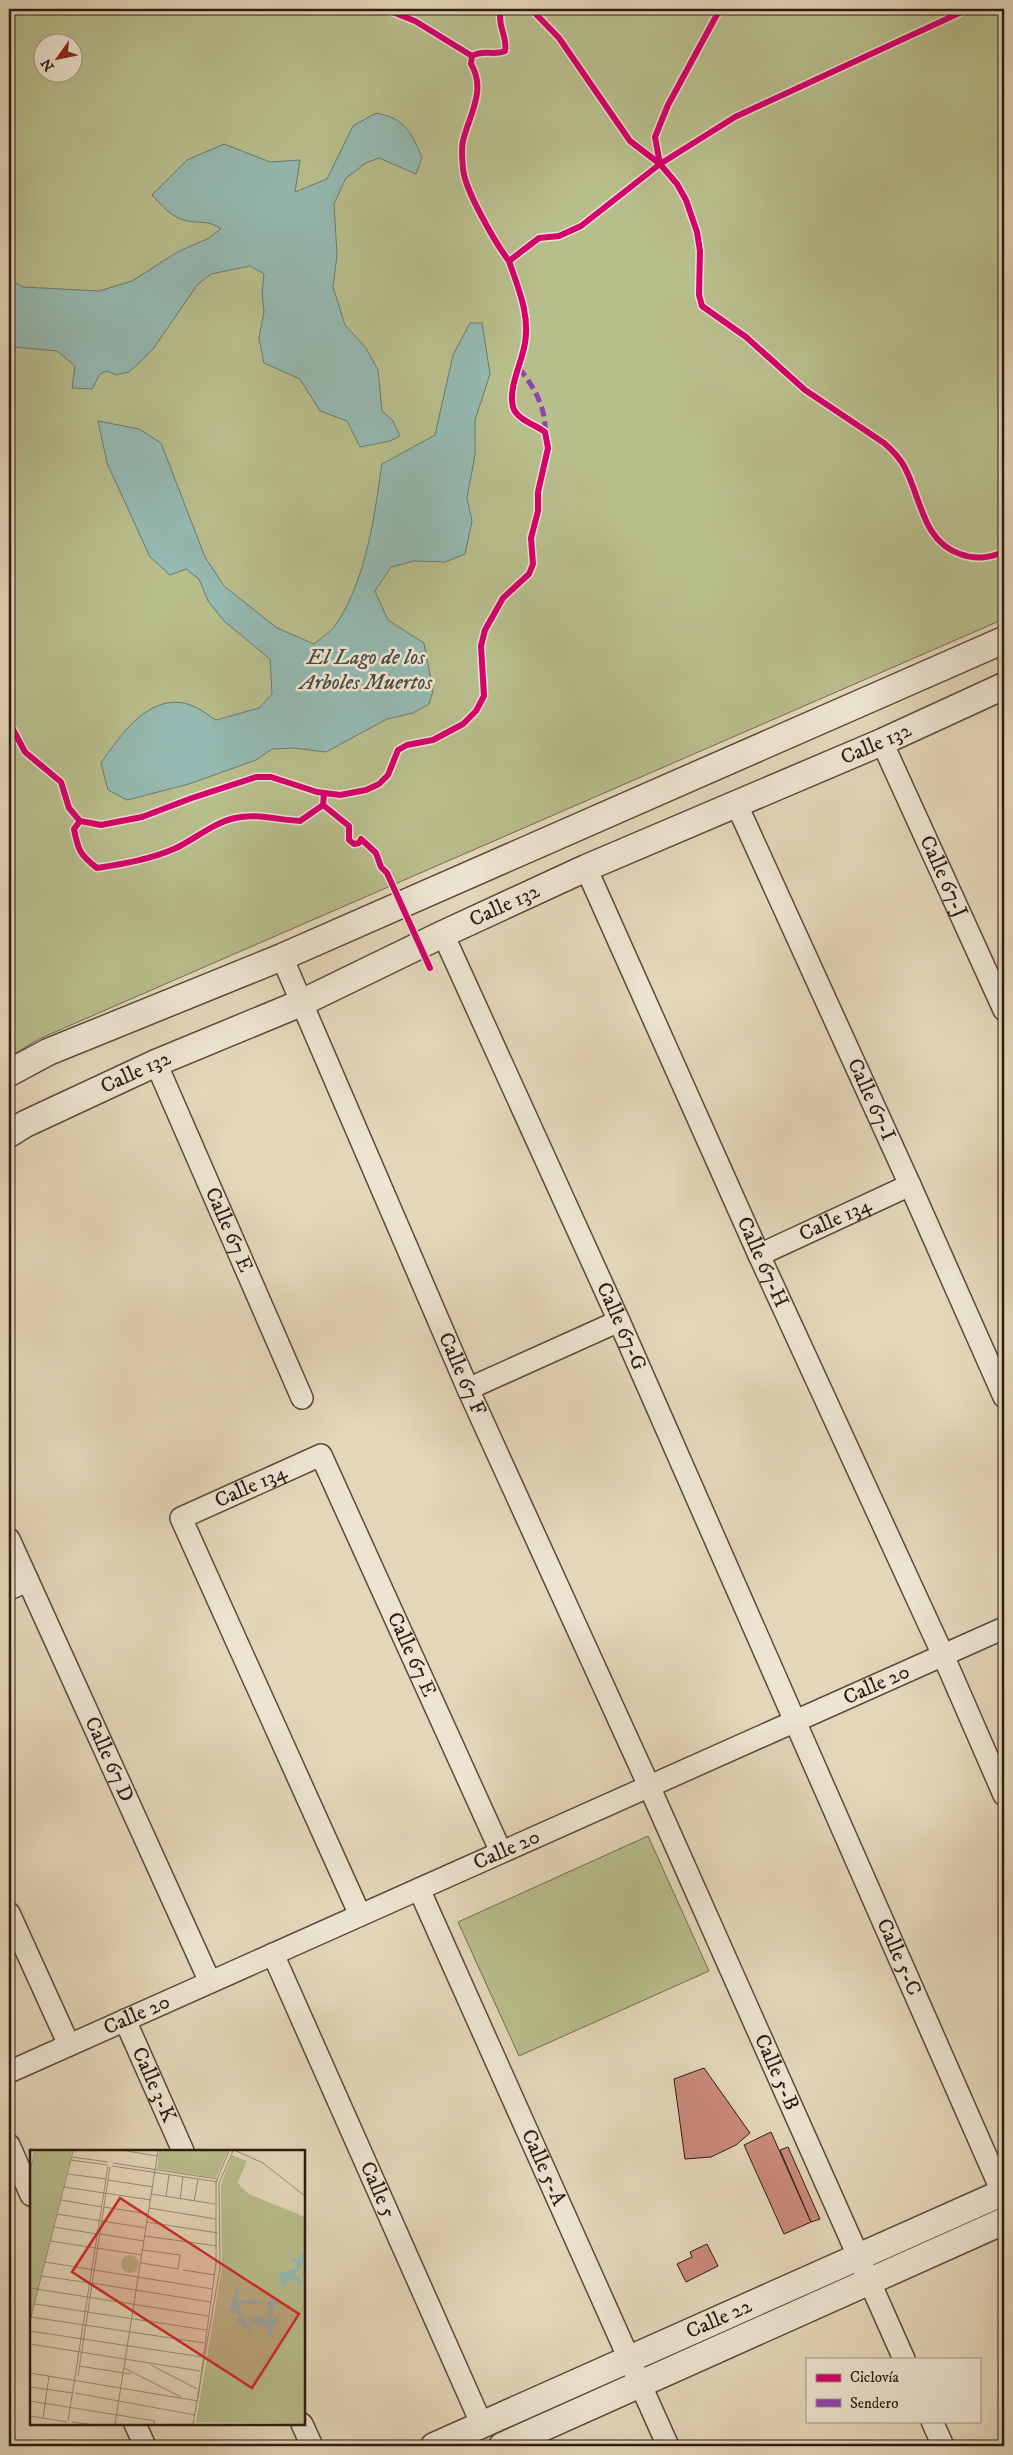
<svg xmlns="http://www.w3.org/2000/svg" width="1013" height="2455" font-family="'IM FELL DW Pica',serif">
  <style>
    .green { fill: #b8bd8c; stroke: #726c50; fill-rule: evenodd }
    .water { fill: #95b9b1; stroke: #6b7a72 }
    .building { fill: #cb8a7b; stroke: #2c1c13 }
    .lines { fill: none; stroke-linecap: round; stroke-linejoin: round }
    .minor-casing { stroke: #5a4b3c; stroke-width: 24 }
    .tertiary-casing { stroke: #5a4b3c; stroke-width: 29 }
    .minor { stroke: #ede5d2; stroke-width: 21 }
    .tertiary { stroke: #ede5d2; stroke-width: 26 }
    .quiet { stroke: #8e44ad; stroke-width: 5; stroke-dasharray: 10 5; stroke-linecap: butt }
    .cycleway-casing { stroke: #ede5d2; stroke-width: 9 }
    .cycleway { stroke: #d6006c; stroke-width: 6 }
    .labels { text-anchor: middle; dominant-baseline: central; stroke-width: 5; stroke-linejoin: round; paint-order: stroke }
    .street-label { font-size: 21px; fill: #2c1c13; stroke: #ede5d2 }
    .water-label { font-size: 22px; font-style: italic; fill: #4c4b42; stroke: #ede5d2 }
    .inset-road { fill: none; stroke: #9a8c77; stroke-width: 1 }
    .view { fill: #d62828; fill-opacity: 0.15; stroke: #d62828; stroke-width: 2.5 }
    .inset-edge { fill: none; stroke: #2c1c13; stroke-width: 2.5 }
  </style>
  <rect width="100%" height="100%" fill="#e4d7b9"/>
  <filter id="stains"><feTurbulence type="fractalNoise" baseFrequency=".004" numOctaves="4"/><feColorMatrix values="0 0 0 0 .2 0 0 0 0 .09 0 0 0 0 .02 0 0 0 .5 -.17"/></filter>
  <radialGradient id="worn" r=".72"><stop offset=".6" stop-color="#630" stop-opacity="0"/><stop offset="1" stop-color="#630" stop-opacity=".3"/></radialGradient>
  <!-- green -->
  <g class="green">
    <path d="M 9,9 L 1004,9 L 1004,619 L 39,1039 L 9,1057 ZM 42,42 L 72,42 L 72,72 L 42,72 Z"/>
    <polygon points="648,1836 709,1971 519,2056 458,1922"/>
  </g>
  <!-- water -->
  <g class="water">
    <path d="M 376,113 C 406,119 410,131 422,157 L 416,174 L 379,158 L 366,163 L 346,178 L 334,204 L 337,255 L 333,287 L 345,325 L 366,348 L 378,370 L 382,411 L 393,421 L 400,436 L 390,441 L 360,447 L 347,421 L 320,411 L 300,379 L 264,363 L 259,338 L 264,312 L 262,293 L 264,274 L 250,266 L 211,274 L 198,284 L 153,349 L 139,363 L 129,372 L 116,375 L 107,371 L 100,374 L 92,389 L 72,388 L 75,366 L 57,351 L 14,347 L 9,340 L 9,279 L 23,287 L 99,291 L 132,281 L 179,251 L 207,239 L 221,229 C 207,219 198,224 183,220 C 170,216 161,204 152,195 L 187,160 L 224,144 L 270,162 L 300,160 L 295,192 L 327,179 L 353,126 Z"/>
    <path d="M 470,323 L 482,323 L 490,374 L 475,420 L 475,455 L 467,498 L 472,521 L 465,554 L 445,562 L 414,561 L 391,567 L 375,591 L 388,620 L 424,643 L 433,691 L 429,704 L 413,713 L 387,719 L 326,752 L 294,748 L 272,749 L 256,760 L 189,784 L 127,800 L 108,790 L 101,763 C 121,734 152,689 193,706 C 201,709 209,716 216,720 L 259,708 L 272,694 L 270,659 L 224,621 L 208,601 L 199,579 L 186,569 L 170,575 L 150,557 L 107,463 L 98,421 L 139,429 L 161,443 L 205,557 L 224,586 L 277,628 L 314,644 C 321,638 332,631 337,623 C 367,576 374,518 382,464 L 435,435 L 453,355 Z"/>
  </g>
  <!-- building -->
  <g class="building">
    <polygon points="704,2068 750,2133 736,2145 711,2157 685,2159 674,2079"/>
    <polygon points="771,2132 811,2222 784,2234 744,2145"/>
    <polygon points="788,2147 820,2219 811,2222 780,2150"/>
    <polygon points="707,2244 718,2266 686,2282 677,2264 692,2257 690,2252"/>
  </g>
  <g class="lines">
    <!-- minor casing -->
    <g class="minor-casing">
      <g id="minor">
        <path id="s1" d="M 882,742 L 1004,1010"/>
        <path id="s2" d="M 736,803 L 910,1185 L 1004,1397"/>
        <path id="s3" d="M 586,868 L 759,1255 L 943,1655 L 1004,1795"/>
        <path id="s4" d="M 443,934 L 619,1321 L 1002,2192"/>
        <path id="s5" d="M 282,957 L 468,1389 L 649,1786 L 904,2359"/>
        <path id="s6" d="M 156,1063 L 302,1398"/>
        <path id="s7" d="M 759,1255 L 910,1185"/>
        <polyline points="468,1389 619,1321"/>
        <path id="s8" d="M 9,1539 L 210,1982"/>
        <polyline points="9,1589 28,1581"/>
        <path id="s9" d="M 419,1889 L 668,2446"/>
        <polyline points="9,1913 69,2045"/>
        <path id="s10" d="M 360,1915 L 181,1518 L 321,1455 L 501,1852"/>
        <path id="s11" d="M 273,1954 L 482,2425"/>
        <path id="s12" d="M 125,2020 L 183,2151"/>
        <path id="s13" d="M 9,2072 L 1004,1628"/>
        <polyline points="9,2145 31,2195"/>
        <polyline points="932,2421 943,2446"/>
        <polyline points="135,2424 145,2446"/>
        <polyline points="302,2424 312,2446"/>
      </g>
    </g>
    <!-- tertiary casing -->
    <g class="tertiary-casing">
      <g id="tertiary">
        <polyline points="9,1073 48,1052 282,957 1004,640"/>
        <path id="s14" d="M 9,1134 L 25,1124 L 156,1063 L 301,1003 L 443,934 L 586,868 L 882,742 L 1004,686"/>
        <path id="s15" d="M 434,2446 L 1004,2192"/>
        <polyline points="502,2446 1004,2221"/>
      </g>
    </g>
    <!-- minor -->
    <use href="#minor" class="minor"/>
    <!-- tertiary -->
    <use href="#tertiary" class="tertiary"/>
    <!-- quiet -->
    <path class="quiet" d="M 519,368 C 534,387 546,407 545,432"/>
    <!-- cycleway casing -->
    <g class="cycleway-casing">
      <g id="cycleway">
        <polyline points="385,9 415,21 472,56"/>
        <path d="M 501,9 C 497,27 508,37 505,51 C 494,56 483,49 472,56 L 471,64 C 486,89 471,112 464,137 C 461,146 462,159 463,168 C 464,189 496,244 509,261"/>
        <path d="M 531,9 L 559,38 L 630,141 L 660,164 L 677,184 L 686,200 L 697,232 L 700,251 L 699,295 L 702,306 L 746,337 L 805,390 L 884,443 C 892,450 899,457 904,466 C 921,497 922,541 960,554 C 976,560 988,558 1004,552"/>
        <polyline points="660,164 655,137 668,105 720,9"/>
        <path d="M 9,722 L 25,752 L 61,782 L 69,808 L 80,821 L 101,825 L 142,817 L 192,798 L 256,777 L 271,777 L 317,792 L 340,795 L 366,790 L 379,784 L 388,775 L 398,750 L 407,745 L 433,740 L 463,724 L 476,711 L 484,696 L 481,646 L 485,630 L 503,598 L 529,574 L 533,564 L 531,538 L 538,511 L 538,492 L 548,448 L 545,432 C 536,425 516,419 513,407 C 508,387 522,363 525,343 C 530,314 518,288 509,261 L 539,238 L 559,236 L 581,226 L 660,164 L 735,117 L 968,9"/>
        <polyline points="323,805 349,826 349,840 354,844 359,843 361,839 376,853 381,867 387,873 430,968"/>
        <path d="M 80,821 L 74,829 C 78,850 80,855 97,868 C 123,864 152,859 176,848 C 195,839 213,823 235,818 C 256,813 278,820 300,821 L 323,805 L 324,793"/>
      </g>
    </g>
    <!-- cycleway -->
    <use href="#cycleway" class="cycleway"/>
  </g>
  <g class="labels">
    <!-- street labels -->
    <g class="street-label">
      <text stroke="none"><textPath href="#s14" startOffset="951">Calle 132</textPath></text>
      <text stroke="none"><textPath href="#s1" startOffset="148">Calle 67-J</textPath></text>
      <text stroke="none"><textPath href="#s14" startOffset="546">Calle 132</textPath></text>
      <text stroke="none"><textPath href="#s14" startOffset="141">Calle 132</textPath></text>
      <text stroke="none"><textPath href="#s2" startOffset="326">Calle 67-I</textPath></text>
      <text stroke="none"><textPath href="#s7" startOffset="84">Calle 134</textPath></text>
      <text stroke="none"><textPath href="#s6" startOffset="182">Calle 67 E</textPath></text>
      <text stroke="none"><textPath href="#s3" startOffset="432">Calle 67-H</textPath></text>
      <text stroke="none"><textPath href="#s4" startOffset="431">Calle 67-G</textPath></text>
      <text stroke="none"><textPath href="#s5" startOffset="454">Calle 67 F</textPath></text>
      <text stroke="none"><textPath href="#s10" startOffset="512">Calle 134</textPath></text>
      <text stroke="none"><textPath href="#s10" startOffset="808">Calle 67 E</textPath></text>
      <text stroke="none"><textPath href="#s13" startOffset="950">Calle 20</textPath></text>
      <text stroke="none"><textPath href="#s8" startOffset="242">Calle 67 D</textPath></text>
      <text stroke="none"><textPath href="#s13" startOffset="545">Calle 20</textPath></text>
      <text stroke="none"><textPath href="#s4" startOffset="1120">Calle 5-C</textPath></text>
      <text stroke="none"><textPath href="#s13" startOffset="140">Calle 20</textPath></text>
      <text stroke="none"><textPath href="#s5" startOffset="1220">Calle 5-B</textPath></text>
      <text stroke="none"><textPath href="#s12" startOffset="71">Calle 3-K</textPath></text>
      <text stroke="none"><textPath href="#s9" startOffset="305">Calle 5-A</textPath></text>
      <text stroke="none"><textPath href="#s11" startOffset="258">Calle 5</textPath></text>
      <text stroke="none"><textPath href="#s15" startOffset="312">Calle 22</textPath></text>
    </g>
    <!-- water labels -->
    <g class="water-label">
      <text x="366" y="657">El Lago de los<tspan x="366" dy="25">Arboles Muertos</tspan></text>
    </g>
  </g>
  <!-- overview -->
  <g transform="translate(30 2150)">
    <rect width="275" height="275" fill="#e4d7b9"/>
    <path d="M 6,1 L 42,1 L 0,171 L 0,24 ZM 129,1 L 198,1 L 186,28 L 127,19 ZM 202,5 L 217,11 L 208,32 L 211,37 L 219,44 L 275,67 L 275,274 L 166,272 L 192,118 L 191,34 ZM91 114a9 9 0 1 1 18 0a9 9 0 1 1-18 0Z" fill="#b8bd8c"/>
    <path d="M 272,103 L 275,103 L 275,111 L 266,123 L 267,128 L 272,129 L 271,137 L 266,130 L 260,130 L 253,138 L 249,123 L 266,118 L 267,114 L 261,109 L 265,107 L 268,110 ZM 207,135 L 211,141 L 206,151 L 222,149 L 234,151 L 230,155 L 216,153 L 208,157 L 223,184 L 207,172 L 209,164 L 198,162 ZM 244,149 L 250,151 L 244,158 L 242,169 L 248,166 L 249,170 L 244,178 L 241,177 L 243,186 L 240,188 L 237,186 L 239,179 L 219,173 L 220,169 L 230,166 L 238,170 L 237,152 Z" fill="#95b9b1"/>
    <path class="inset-road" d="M 97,1 L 127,6M 206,1 L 233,13 L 275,46M 42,7 L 78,12M 41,10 L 77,15M 83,13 L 187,29M 82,16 L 188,32M 0,21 L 5,1M 38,24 L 76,29M 78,30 L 123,37M 34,37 L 121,50M 121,44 L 185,54M 136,46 L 139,25M 150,49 L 153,27M 31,50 L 72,57M 164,51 L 168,29M 74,57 L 118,64M 119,58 L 186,69M 27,64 L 116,78M 117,72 L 188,83M 24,77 L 67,84M 70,84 L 114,91M 115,86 L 187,96M 20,91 L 112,105M 15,112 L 182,139M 111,113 L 148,119 L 150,105 L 113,100M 153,120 L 185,125M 12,126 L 60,133M 62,133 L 180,152M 0,138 L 178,166M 5,154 L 176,180M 1,167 L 174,193M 0,171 L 43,1M 0,181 L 172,207M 0,194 L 170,221M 121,215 L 167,239M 49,216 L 101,224M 94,218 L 151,247M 0,223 L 168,251M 48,226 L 80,17M 0,237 L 43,243M 45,243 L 165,265M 168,248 L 186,113 L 186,32 L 199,1M 0,251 L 125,271 L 124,274M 0,266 L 37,272M 13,268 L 19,226M 38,271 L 78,16M 42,272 L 58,274M 85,274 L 128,1M 163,274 L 190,118 L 189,33 L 203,1"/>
    <path class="view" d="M 90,48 L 269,164 L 222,238 L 42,122 Z"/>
    <rect width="275" height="275" class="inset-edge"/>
  </g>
  <!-- margin -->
  <rect width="1013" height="2455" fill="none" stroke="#e4d7b9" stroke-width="30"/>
  <rect x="10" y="10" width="993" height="2435" fill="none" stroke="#2c1c13" stroke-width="2.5"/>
  <rect x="15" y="15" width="983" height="2425" fill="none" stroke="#2c1c13"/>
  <!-- legend -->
  <rect x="806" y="2358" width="175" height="65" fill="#ede5d2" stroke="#a09586"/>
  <rect x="816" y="2374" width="25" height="8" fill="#d6006c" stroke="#a09586"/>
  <text x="850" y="2382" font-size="15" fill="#2c1c13">Ciclovía</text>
  <rect x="816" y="2399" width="25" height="8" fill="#8e44ad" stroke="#a09586"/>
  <text x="850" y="2408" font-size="15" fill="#2c1c13">Sendero</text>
  <!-- north arrow -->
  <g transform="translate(58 58) rotate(237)"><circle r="24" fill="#ede5d2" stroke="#a09586"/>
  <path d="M0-4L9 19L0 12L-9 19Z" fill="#8f2418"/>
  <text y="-8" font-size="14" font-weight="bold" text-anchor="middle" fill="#2c1c13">N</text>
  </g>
  <rect width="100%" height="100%" filter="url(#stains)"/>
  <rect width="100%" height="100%" fill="url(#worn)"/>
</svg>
